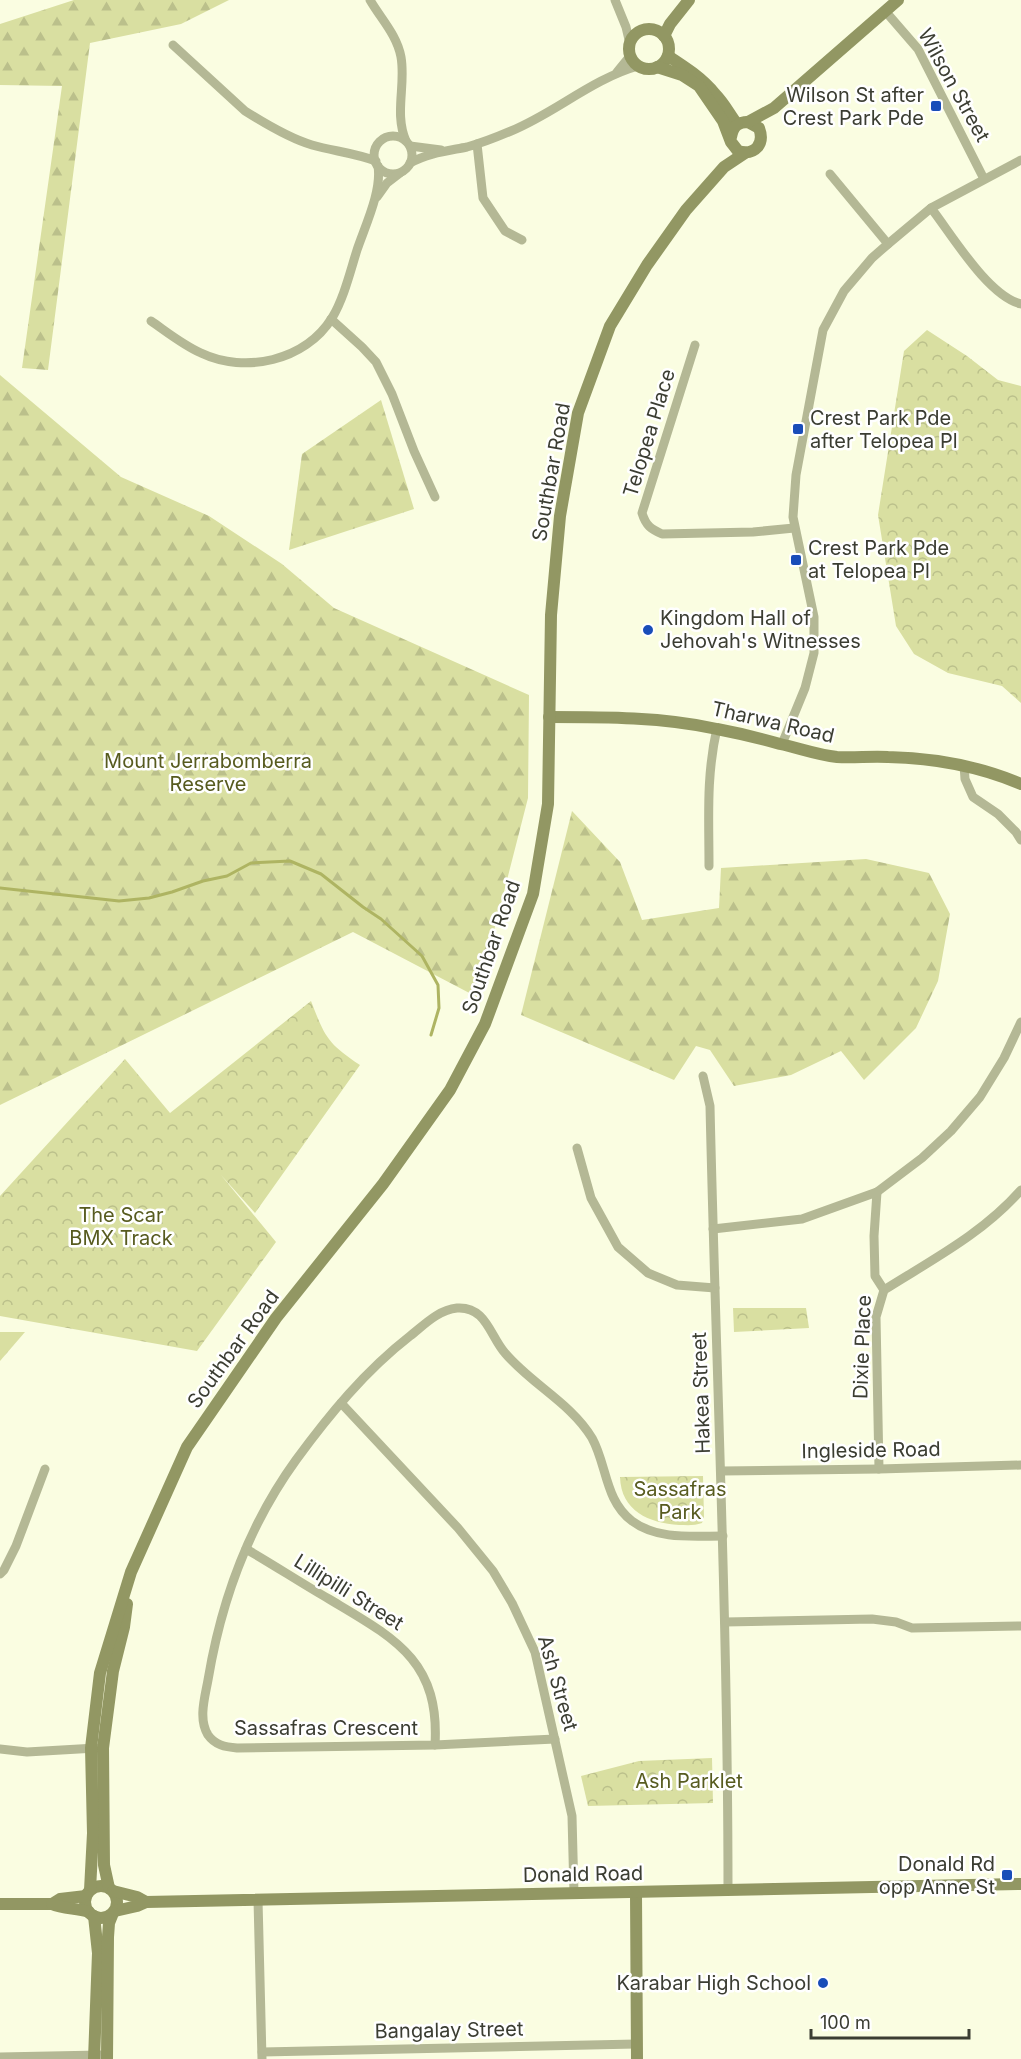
<svg xmlns="http://www.w3.org/2000/svg" width="1021" height="2059" font-family="Inter,sans-serif">
  <style>
    .forest { fill: url(#forest-firs) }
    .park { fill: url(#park-crowns) }
    .lines { fill: none; stroke-linecap: round; stroke-linejoin: round }
    .stream { stroke: #aeb462; stroke-width: 3 }
    .street { stroke: #b4b895; stroke-width: 9 }
    .secondary { stroke: #929763; stroke-width: 12 }
    .poi-dot { fill: #194db9; stroke: #fff; stroke-width: 2 }
    .labels { text-anchor: middle; dominant-baseline: central; stroke-width: 5; stroke-linejoin: round; paint-order: stroke }
    .street-label { font-size: 20px; fill: #3b3d32; stroke: #fff }
    .poi-label { font-size: 20px; fill: #3b3d32; stroke: #fff; text-anchor: end }
    .park-label { font-size: 20px; fill: #575b1f; stroke: #fff }
  </style>
  <defs>
    <pattern id="forest-firs" width="22" height="20" patternUnits="userSpaceOnUse" patternTransform="scale(1.5)"><rect width="22" height="20" fill="#d9dfa1"/><path d="M5 1l3.5 6h-7zM16 11l3.5 6h-7z" fill="#bbc08b"/></pattern>
    <pattern id="park-crowns" width="20" height="18" patternUnits="userSpaceOnUse" patternTransform="scale(1.5)"><rect width="20" height="18" fill="#d9dfa1"/><path d="M2 6a3 3 0 1 1 6 0M12 15a3 3 0 1 1 6 0" fill="none" stroke="#bbc08b"/></pattern>
  </defs>
  <rect width="100%" height="100%" fill="#fafde1"/>
  <!-- forest -->
  <g class="forest">
    <polygon points="74,0 229,0 181,24 90,43 48,370 22,368 62,86 0,85 0,24"/>
    <polygon points="0,375 121,477 209,516 282,564 334,608 529,695 528,798 477,997 353,932 0,1105"/>
    <polygon points="381,400 414,509 289,550 302,454"/>
    <polygon points="572,811 620,862 642,920 719,908 721,868 866,859 929,873 950,914 938,981 916,1028 864,1080 841,1051 791,1075 734,1086 710,1050 696,1046 674,1080 521,1015"/>
    <polygon points="0,1332 25,1332 0,1361"/>
  </g>
  <!-- park -->
  <g class="park">
    <polygon points="927,330 967,356 998,380 1021,386 1021,703 1002,686 948,673 914,654 896,626 878,515 904,351"/>
    <path d="M 311,1001 C 325,1037 327,1043 360,1065 L 255,1213 L 221,1175 L 276,1242 L 197,1351 L 0,1316 L 0,1196 L 125,1059 L 170,1113 Z"/>
    <polygon points="733,1308 806,1308 809,1328 734,1332"/>
    <path d="M 703,1476 L 704,1517 L 702,1523 C 694,1526 687,1525 679,1525 C 649,1523 621,1511 620,1477 Z"/>
    <polygon points="712,1758 713,1803 588,1806 581,1776 639,1761"/>
  </g>
  <g class="lines">
    <!-- stream -->
    <polyline class="stream" points="0,888 119,901 149,898 172,892 203,881 227,876 251,863 290,861 321,874 363,907 381,919 422,956 438,985 439,1008 431,1035"/>
    <!-- street -->
    <g class="street">
      <path d="M 370,0 C 381,19 397,35 401,57 C 406,85 394,114 406,141"/>
      <polyline points="615,0 626,27 630,44"/>
      <polyline points="886,12 918,49 984,179"/>
      <path d="M 173,45 L 245,111 C 264,123 291,139 312,145 C 333,151 355,153 376,161"/>
      <polyline points="617,72 630,56"/>
      <circle cx="393" cy="155" r="19"/>
      <polyline points="477,144 483,198 505,231 522,240"/>
      <polyline points="410,146 441,150"/>
      <path d="M 410,163 C 428,153 447,151 467,147 C 482,143 497,137 511,131 C 555,113 592,79 638,66"/>
      <polyline points="830,174 888,244"/>
      <polyline points="377,197 387,183 400,173"/>
      <path d="M 931,208 C 952,235 988,296 1021,304"/>
      <polyline points="331,319 362,347 376,362 392,394 414,451 435,497"/>
      <path d="M 151,321 C 167,332 183,345 201,353 C 245,374 305,361 332,318 C 344,298 350,272 357,250 C 365,226 382,191 378,166"/>
      <path d="M 695,345 L 642,513 C 646,526 651,529 662,534 L 753,532 L 794,528"/>
      <polyline points="782,744 805,688 814,653 814,617 793,517 796,475 823,330 844,291 872,258 888,244 931,208 1021,160"/>
      <polyline points="964,765 965,779 973,797 998,814 1016,832 1021,840"/>
      <path d="M 709,866 C 709,817 706,777 717,728"/>
      <path d="M 703,1076 L 710,1106 C 716,1368 728,1628 728,1890"/>
      <polyline points="577,1148 591,1198 618,1247 648,1273 677,1285 715,1288"/>
      <polyline points="877,1192 874,1236 875,1276 884,1290 876,1317 879,1469"/>
      <polyline points="713,1229 802,1219 877,1192 922,1158 951,1131 980,1097 1004,1058 1021,1022"/>
      <path d="M 884,1290 C 933,1259 982,1234 1021,1190"/>
      <polyline points="341,1403 458,1528 493,1571 512,1603 535,1652 572,1816 574,1894"/>
      <polyline points="722,1471 879,1469 1021,1465"/>
      <path d="M 246,1549 C 274,1565 301,1583 329,1599 C 394,1638 440,1660 435,1745"/>
      <polyline points="0,1574 4,1570 16,1546 45,1469"/>
      <polyline points="725,1622 872,1619 896,1622 912,1628 1021,1626"/>
      <path d="M 555,1739 L 435,1745 L 237,1748 C 225,1747 215,1745 208,1735 C 198,1719 205,1697 208,1680 C 221,1602 249,1525 296,1460 C 329,1415 365,1371 410,1336 C 424,1325 438,1310 457,1308 C 486,1306 490,1336 505,1353 C 531,1384 571,1403 592,1438 C 607,1465 605,1501 632,1521 C 657,1540 693,1536 723,1536"/>
      <polyline points="0,1749 27,1752 96,1748"/>
      <polyline points="258,1900 262,2059"/>
      <polyline points="262,2052 636,2044"/>
      <polyline points="0,2057 100,2055"/>
    </g>
    <!-- secondary -->
    <g class="secondary">
      <circle cx="649" cy="49" r="20"/>
      <polyline points="664,36 670,24 689,0"/>
      <path d="M 668,56 C 685,67 702,78 715,94 C 724,103 730,115 737,124"/>
      <path d="M 657,67 L 682,75 L 699,86 L 723,121 L 731,142 L 738,151 C 755,156 765,144 759,128 L 748,122 C 737,122 733,127 731,137"/>
      <polyline points="748,122 774,108 898,0"/>
      <path d="M 549,717 C 604,717 664,717 717,729 C 738,733 759,738 780,744 C 799,748 817,755 837,757 C 854,758 871,756 888,757 C 933,758 979,766 1021,784"/>
      <circle cx="101" cy="1902" r="16"/>
      <polyline points="109,1888 104,1865 103,1748 113,1671 124,1627 127,1604"/>
      <polyline points="90,1890 93,1833 91,1748 100,1673 131,1572 187,1447 276,1318 383,1184 450,1090 485,1024 533,894 548,804 551,615 560,516 578,413 610,326 647,265 686,210 724,167 745,153"/>
      <polyline points="113,1891 137,1897 146,1902"/>
      <polyline points="636,1893 637,2059"/>
      <polyline points="0,1904 52,1904 60,1899 86,1896"/>
      <path d="M 52,1904 C 63,1909 76,1908 89,1912"/>
      <polyline points="115,1911 137,1906 146,1902 1021,1884"/>
      <polyline points="94,1916 98,1953 94,2059"/>
      <polyline points="107,2059 108,1937 109,1923 113,1913"/>
    </g>
  </g>
  <!-- markers -->
  <g class="poi-dot">
    <rect x="930" y="100" width="12" height="12" rx="3"/>
    <rect x="792" y="423" width="12" height="12" rx="3"/>
    <rect x="790" y="554" width="12" height="12" rx="3"/>
    <circle cx="648" cy="630" r="6"/>
    <rect x="1001" y="1869" width="12" height="12" rx="3"/>
    <circle cx="823" cy="1983" r="6"/>
  </g>
  <g class="labels">
    <!-- street labels -->
    <g class="street-label">
      <text transform="translate(954 85) rotate(61)">Wilson Street</text>
      <text transform="translate(649 433) rotate(-73)">Telopea Place</text>
      <text transform="translate(551 472) rotate(-80)">Southbar Road</text>
      <text transform="translate(773 722) rotate(13)">Tharwa Road</text>
      <text transform="translate(491 947) rotate(-71)">Southbar Road</text>
      <text transform="translate(862 1347) rotate(-88)">Dixie Place</text>
      <text transform="translate(233 1349) rotate(-54)">Southbar Road</text>
      <text transform="translate(701 1393) rotate(-92)">Hakea Street</text>
      <text transform="translate(871 1450) rotate(-1)">Ingleside Road</text>
      <text transform="translate(349 1592) rotate(32)">Lillipilli Street</text>
      <text transform="translate(558 1683) rotate(74)">Ash Street</text>
      <text x="326" y="1728">Sassafras Crescent</text>
      <text transform="translate(583 1874) rotate(-1)">Donald Road</text>
      <text transform="translate(449 2030) rotate(-1)">Bangalay Street</text>
    </g>
    <!-- poi labels -->
    <g class="poi-label">
      <text x="924" y="95">Wilson St after<tspan x="924" dy="23">Crest Park Pde</tspan></text>
      <text x="810" y="418" text-anchor="start">Crest Park Pde<tspan x="810" dy="23">after Telopea Pl</tspan></text>
      <text x="808" y="548" text-anchor="start">Crest Park Pde<tspan x="808" dy="23">at Telopea Pl</tspan></text>
      <text x="660" y="618" text-anchor="start">Kingdom Hall of<tspan x="660" dy="23">Jehovah's Witnesses</tspan></text>
      <text x="995" y="1864">Donald Rd<tspan x="995" dy="23">opp Anne St</tspan></text>
      <text x="811" y="1983">Karabar High School</text>
    </g>
    <!-- park labels -->
    <g class="park-label">
      <text x="208" y="761">Mount Jerrabomberra<tspan x="208" dy="23">Reserve</tspan></text>
      <text x="121" y="1215">The Scar<tspan x="121" dy="23">BMX Track</tspan></text>
      <text x="680" y="1489">Sassafras<tspan x="680" dy="23">Park</tspan></text>
      <text x="689" y="1781">Ash Parklet</text>
    </g>
  </g>
  <!-- scale -->
  <path d="M811 2029v9h158v-9" fill="none" stroke="#3b3d32" stroke-width="3"/>
  <text x="820" y="2029" font-size="18" fill="#3b3d32" stroke="#ffffff" stroke-width="4.5" paint-order="stroke">100 m</text>
</svg>
